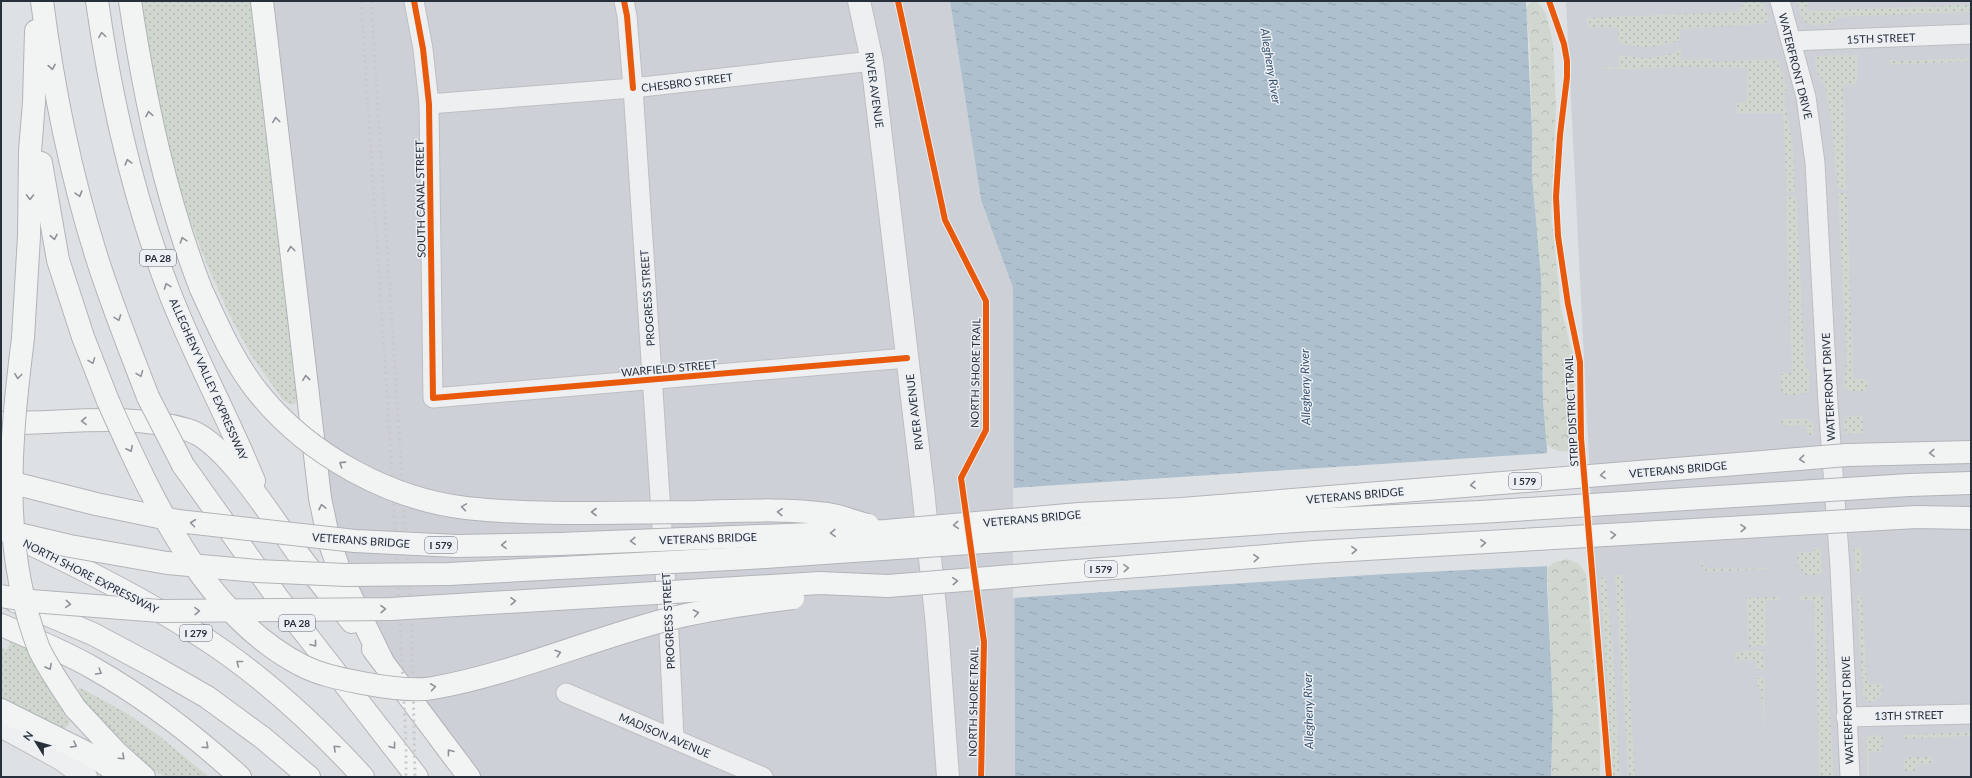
<svg xmlns="http://www.w3.org/2000/svg" width="1972" height="778" font-family="Lato,sans-serif">
  <style>
    .built { fill: #cdd1d7 }
    .grass { fill: url(#grass-dots) }
    .forest { fill: url(#forest-crowns) }
    .water { fill: url(#water-ripples) }
    .pier { fill: #dee1e4 }
    .lines { fill: none; stroke-linecap: round; stroke-linejoin: round }
    .minor-casing { stroke: #bcbfc2; stroke-width: 21 }
    .tertiary-casing { stroke: #bcbfc2; stroke-width: 24 }
    .motorway-casing { stroke: #b1b4b8; stroke-width: 24 }
    .minor { stroke: #eeeff0; stroke-width: 19 }
    .tertiary { stroke: #eeeff0; stroke-width: 22 }
    .motorway { stroke: #f2f4f4; stroke-width: 22 }
    .rail { stroke: #c7c9cb; stroke-width: 3; stroke-dasharray: 2 4; stroke-linecap: butt }
    .motorway-bridge-casing { stroke: #b1b4b8; stroke-width: 24; stroke-linecap: butt }
    .motorway-bridge { stroke: #f2f4f4; stroke-width: 22 }
    .cycleway-casing { stroke: #eceff4; stroke-width: 8 }
    .cycleway { stroke: #e8590c; stroke-width: 6 }
    .oneway { stroke: #8c9298 }
    .labels { text-anchor: middle; dominant-baseline: central; stroke-width: 3; stroke-linejoin: round; paint-order: stroke }
    .shield { fill: #eceff4; stroke: #626972; stroke-width: 1 }
    .shield-label { font-size: 10px; font-weight: bold; fill: #272f3b }
    .street-label { font-size: 11px; fill: #272f3b; stroke: #eceff4 }
    .water-label { font-size: 12px; font-style: italic; fill: #34506c; stroke: #eceff4 }
  </style>
  <defs>
    <pattern id="grass-dots" width="8" height="8" patternUnits="userSpaceOnUse"><rect width="8" height="8" fill="#cfd7cf"/><path d="M2 2h.1M6 6h.1" fill="none" stroke="#b2b9b3" stroke-width="1.8" stroke-linecap="round"/></pattern>
    <pattern id="forest-crowns" width="20" height="18" patternUnits="userSpaceOnUse"><rect width="20" height="18" fill="#cfd7cf"/><path d="M2 6a3 3 0 1 1 6 0M12 15a3 3 0 1 1 6 0" fill="none" stroke="#b2b9b3"/></pattern>
    <pattern id="water-ripples" width="26" height="14" patternUnits="userSpaceOnUse"><rect width="26" height="14" fill="#aebfce"/><path d="M2 4q2-2 4 0t4 0M15 11q2-2 4 0t4 0" fill="none" stroke="#96a4b2"/></pattern>
  </defs>
  <rect width="100%" height="100%" fill="#dee1e4"/>
  <!-- built -->
  <g class="built">
    <polygon points="262,1 950,1 981,200 1013,288 1015,777 469,777 382,660 329,541"/>
    <polygon points="1566,1 1971,1 1971,777 1605,777"/>
  </g>
  <!-- grass -->
  <g class="grass">
    <polygon points="139,1 251,1 298,397 296,403 291,405 283,400 251,355 229,314 206,262 180,194 161,124"/>
    <path d="M 1746,1 L 1763,1 L 1768,17 L 1767,22 L 1762,24 L 1680,29 L 1680,40 C 1659,48 1640,50 1618,42 L 1618,28 L 1587,27 L 1587,18 L 1734,12 L 1738,11 Z"/>
    <path d="M 1797,1 L 1807,1 L 1808,11 L 1971,5 L 1971,12 L 1841,17 L 1834,20 L 1829,24 C 1802,26 1804,26 1797,1 Z"/>
    <path d="M 1681,50 L 1681,60 L 1712,59 L 1712,62 L 1774,59 L 1779,62 L 1787,87 L 1784,96 L 1793,148 L 1795,192 L 1787,193 L 1783,113 L 1736,113 L 1737,103 L 1747,102 L 1748,68 L 1681,67 L 1604,70 L 1604,68 L 1619,67 L 1619,54 C 1641,60 1659,59 1681,50 Z"/>
    <polygon points="1857,55 1857,82 1855,84 1843,85 1846,189 1838,189 1831,117 1825,85 1819,78 1814,59 1819,56"/>
    <polygon points="1889,58 1898,61 1971,58 1971,61 1890,65"/>
    <polygon points="1838,193 1847,193 1853,378 1867,380 1868,387 1865,391 1850,391 1844,388 1845,369 1847,363"/>
    <path d="M 1786,196 L 1796,196 L 1805,365 L 1810,374 L 1809,391 C 1803,395 1786,397 1781,392 L 1781,374 L 1792,372 Z"/>
    <polygon points="1861,415 1863,418 1863,433 1845,434 1844,420 1850,416"/>
    <polygon points="1784,419 1806,419 1814,423 1814,435 1807,435 1806,425 1783,426 1781,422"/>
    <polygon points="1861,547 1862,574 1856,572 1854,549"/>
    <polygon points="1814,548 1821,548 1822,573 1815,575 1805,575 1798,566 1797,555 1799,553 1814,552"/>
    <polygon points="1693,554 1708,569 1770,568 1768,569 1706,572"/>
    <polygon points="1615,575 1623,575 1635,777 1629,777"/>
    <polygon points="1604,576 1606,578 1614,667 1620,777 1613,777 1600,584 1601,578"/>
    <polygon points="1820,595 1823,597 1834,777 1820,777 1814,600 1800,600 1799,598 1801,596"/>
    <polygon points="1857,595 1862,595 1867,684 1882,684 1882,694 1874,702 1867,702 1863,696"/>
    <polygon points="1779,597 1778,600 1765,601 1766,645 1749,647 1747,598"/>
    <path d="M 11,640 L 26,647 C 38,674 54,697 70,722 L 68,726 L 65,728 L 57,726 L 1,699 L 1,647 L 7,650 Z"/>
    <polygon points="1763,650 1764,670 1757,670 1756,659 1735,661 1734,652"/>
    <polygon points="1757,678 1764,678 1765,725 1764,725 1761,689 1758,689"/>
    <path d="M 81,688 L 128,714 L 158,735 L 209,777 C 201,777 169,778 163,776 C 144,766 84,709 78,689 Z"/>
    <polygon points="1971,732 1971,736 1904,739 1904,735"/>
    <polygon points="1882,735 1883,737 1882,751 1869,752 1869,777 1867,777 1866,739 1868,736"/>
    <polygon points="1910,757 1930,757 1933,761 1931,764 1918,764 1915,771 1906,771 1904,768 1904,761"/>
  </g>
  <!-- forest -->
  <g class="forest">
    <path d="M 1531,1 L 1538,2 L 1546,14 L 1553,43 L 1556,106 L 1551,212 L 1561,309 L 1574,358 L 1575,437 L 1574,447 C 1567,455 1553,451 1547,444 L 1543,401 L 1541,277 L 1532,176 L 1532,132 L 1530,48 L 1526,9 Z"/>
    <polygon points="1568,559 1578,563 1586,574 1600,736 1600,777 1551,777 1553,709 1547,568 1555,562"/>
  </g>
  <!-- water -->
  <polygon class="water" points="950,1 1526,1 1532,132 1532,176 1541,277 1543,401 1547,448 1547,584 1553,709 1551,777 1015,777 1013,288 981,200"/>
  <!-- pier -->
  <polygon class="pier" points="1549,453 1549,566 1385,574 1013,598 1013,488"/>
  <g class="lines">
    <!-- minor casing -->
    <g class="minor-casing">
      <g id="minor">
        <polyline points="414,1 423,49 429,104 433,398 907,358"/>
        <polyline points="624,1 627,16 633,88 669,633 674,738"/>
        <polyline points="1780,1 1806,97 1815,163 1828,404 1840,567 1850,777"/>
        <polyline points="1791,41 1971,34"/>
        <polyline points="429,104 633,88 872,61"/>
        <polyline points="566,693 763,777"/>
        <polyline points="1846,717 1971,714"/>
      </g>
    </g>
    <!-- tertiary casing -->
    <g class="tertiary-casing">
      <g id="tertiary">
        <polyline points="859,1 872,61 923,490 937,626 948,777"/>
        <polyline points="1,726 61,759 86,777"/>
      </g>
    </g>
    <!-- motorway casing -->
    <g class="motorway-casing">
      <g id="motorway">
        <path d="M 42,1 C 53,87 70,172 96,255 C 111,303 130,350 148,397"/>
        <path d="M 97,1 C 111,100 133,197 169,291 C 194,356 228,417 254,481"/>
        <path d="M 130,1 C 145,100 165,196 201,289"/>
        <polyline points="262,1 320,498 329,541 343,580 382,660"/>
        <polyline points="41,163 58,260 83,337 108,401"/>
        <polyline points="23,338 29,236 30,151 34,102 36,31"/>
        <path d="M 1,423 C 63,424 127,412 188,430 C 226,441 275,523 299,555 C 316,578 334,600 352,622"/>
        <polyline points="183,465 277,597 417,777"/>
        <path d="M 20,539 C 80,567 140,597 196,633 C 258,672 314,723 363,777"/>
        <polyline points="15,601 93,634 153,666 207,697 263,738 309,777"/>
        <path d="M 1,625 C 32,638 63,651 93,668 C 146,698 194,735 240,777"/>
        <polyline points="373,649 469,777"/>
        <polyline points="75,708 117,753 144,777"/>
        <polyline points="1,710 93,756 124,777"/>
      </g>
    </g>
    <!-- minor -->
    <use href="#minor" class="minor"/>
    <!-- tertiary -->
    <use href="#tertiary" class="tertiary"/>
    <!-- motorway -->
    <use href="#motorway" class="motorway"/>
    <!-- rail -->
    <g class="rail">
      <polyline points="361,1 392,471 406,740 406,777"/>
      <polyline points="371,1 412,632 415,777"/>
    </g>
    <!-- motorway-bridge casing -->
    <g class="motorway-bridge-casing">
      <g id="motorway-bridge">
        <path d="M 201,289 C 218,326 235,365 261,396 C 310,455 389,499 466,508 C 540,516 621,512 696,512 C 739,511 784,508 827,514 C 841,516 855,522 868,525"/>
        <path d="M 23,338 C 10,443 0,548 39,649 C 49,670 63,689 75,708"/>
        <polyline points="148,397 183,465"/>
        <path d="M 108,401 C 151,497 203,614 301,665 C 320,675 342,679 362,683 C 383,687 412,692 433,688 C 517,673 595,637 677,617 C 715,608 755,603 793,598"/>
        <polyline points="1,480 96,504 178,521 355,541 457,546 559,544 886,531 1079,514 1182,509 1847,455 1971,452"/>
        <polyline points="1,530 70,546 167,563 257,571 346,575 449,574 749,558 1312,520 1480,512 1909,485 1971,483"/>
        <polyline points="1,596 31,601 160,611 391,609 820,583 888,586 1315,552 1916,517 1971,518"/>
      </g>
    </g>
    <!-- motorway-bridge -->
    <use href="#motorway-bridge" class="motorway-bridge"/>
    <!-- cycleway casing -->
    <g class="cycleway-casing">
      <g id="cycleway">
        <polyline points="414,1 423,49 429,104 433,398 907,358"/>
        <polyline points="624,1 627,16 633,88"/>
        <polyline points="898,1 945,220 986,301 986,430 961,478 984,642 981,777"/>
        <polyline points="1549,1 1564,44 1567,61 1567,77 1560,135 1556,197 1558,236 1568,304 1580,362 1581,438 1609,777"/>
      </g>
    </g>
    <!-- cycleway -->
    <use href="#cycleway" class="cycleway"/>
  </g>
  <!-- one-way arrows -->
  <defs><path id="oneway-chevron" d="M-2-3.5L2.5 0L-2 3.5" fill="none" stroke-width="1.6" stroke-linecap="round" stroke-linejoin="round"/></defs>
  <g class="oneway">
    <use href="#oneway-chevron" transform="translate(102 35) rotate(-98)"/>
    <use href="#oneway-chevron" transform="translate(52 67) rotate(80)"/>
    <use href="#oneway-chevron" transform="translate(149 114) rotate(-101)"/>
    <use href="#oneway-chevron" transform="translate(276 120) rotate(-97)"/>
    <use href="#oneway-chevron" transform="translate(128 162) rotate(-105)"/>
    <use href="#oneway-chevron" transform="translate(79 194) rotate(74)"/>
    <use href="#oneway-chevron" transform="translate(30 197) rotate(91)"/>
    <use href="#oneway-chevron" transform="translate(54 237) rotate(79)"/>
    <use href="#oneway-chevron" transform="translate(183 240) rotate(-108)"/>
    <use href="#oneway-chevron" transform="translate(291 249) rotate(-97)"/>
    <use href="#oneway-chevron" transform="translate(167 286) rotate(-110)"/>
    <use href="#oneway-chevron" transform="translate(118 318) rotate(70)"/>
    <use href="#oneway-chevron" transform="translate(92 361) rotate(69)"/>
    <use href="#oneway-chevron" transform="translate(140 374) rotate(69)"/>
    <use href="#oneway-chevron" transform="translate(18 376) rotate(97)"/>
    <use href="#oneway-chevron" transform="translate(306 378) rotate(-96)"/>
    <use href="#oneway-chevron" transform="translate(84 421) rotate(178)"/>
    <use href="#oneway-chevron" transform="translate(130 449) rotate(64)"/>
    <use href="#oneway-chevron" transform="translate(1932 453) rotate(178)"/>
    <use href="#oneway-chevron" transform="translate(1802 459) rotate(175)"/>
    <use href="#oneway-chevron" transform="translate(342 464) rotate(-147)"/>
    <use href="#oneway-chevron" transform="translate(1603 475) rotate(175)"/>
    <use href="#oneway-chevron" transform="translate(1473 485) rotate(175)"/>
    <use href="#oneway-chevron" transform="translate(322 507) rotate(-102)"/>
    <use href="#oneway-chevron" transform="translate(464 507) rotate(-171)"/>
    <use href="#oneway-chevron" transform="translate(594 512) rotate(180)"/>
    <use href="#oneway-chevron" transform="translate(780 512) rotate(-177)"/>
    <use href="#oneway-chevron" transform="translate(193 523) rotate(-173)"/>
    <use href="#oneway-chevron" transform="translate(956 525) rotate(175)"/>
    <use href="#oneway-chevron" transform="translate(1743 528) rotate(-3)"/>
    <use href="#oneway-chevron" transform="translate(833 533) rotate(178)"/>
    <use href="#oneway-chevron" transform="translate(1613 535) rotate(-3)"/>
    <use href="#oneway-chevron" transform="translate(633 541) rotate(178)"/>
    <use href="#oneway-chevron" transform="translate(1483 543) rotate(-3)"/>
    <use href="#oneway-chevron" transform="translate(504 545) rotate(179)"/>
    <use href="#oneway-chevron" transform="translate(1354 550) rotate(-3)"/>
    <use href="#oneway-chevron" transform="translate(1256 558) rotate(-5)"/>
    <use href="#oneway-chevron" transform="translate(1126 568) rotate(-4)"/>
    <use href="#oneway-chevron" transform="translate(955 581) rotate(-4)"/>
    <use href="#oneway-chevron" transform="translate(513 601) rotate(-3)"/>
    <use href="#oneway-chevron" transform="translate(68 604) rotate(5)"/>
    <use href="#oneway-chevron" transform="translate(383 609) rotate(-1)"/>
    <use href="#oneway-chevron" transform="translate(197 611) rotate(-1)"/>
    <use href="#oneway-chevron" transform="translate(696 613) rotate(-11)"/>
    <use href="#oneway-chevron" transform="translate(314 644) rotate(52)"/>
    <use href="#oneway-chevron" transform="translate(558 653) rotate(-18)"/>
    <use href="#oneway-chevron" transform="translate(239 663) rotate(-142)"/>
    <use href="#oneway-chevron" transform="translate(49 667) rotate(61)"/>
    <use href="#oneway-chevron" transform="translate(99 672) rotate(31)"/>
    <use href="#oneway-chevron" transform="translate(433 687) rotate(-8)"/>
    <use href="#oneway-chevron" transform="translate(74 745) rotate(28)"/>
    <use href="#oneway-chevron" transform="translate(206 746) rotate(42)"/>
    <use href="#oneway-chevron" transform="translate(393 746) rotate(53)"/>
    <use href="#oneway-chevron" transform="translate(336 748) rotate(-137)"/>
    <use href="#oneway-chevron" transform="translate(450 752) rotate(-127)"/>
    <use href="#oneway-chevron" transform="translate(122 757) rotate(43)"/>
  </g>
  <g class="labels">
    <!-- shield labels -->
    <g class="shield">
      <rect x="140" y="250" width="36" height="16" rx="3"/>
      <rect x="1509" y="473" width="32" height="16" rx="3"/>
      <rect x="425" y="537" width="32" height="16" rx="3"/>
      <rect x="1085" y="561" width="32" height="16" rx="3"/>
      <rect x="279" y="615" width="36" height="16" rx="3"/>
      <rect x="180" y="625" width="32" height="16" rx="3"/>
    </g>
    <g class="shield-label">
      <text x="158" y="258">PA 28</text>
      <text x="1525" y="481">I 579</text>
      <text x="441" y="545">I 579</text>
      <text x="1101" y="569">I 579</text>
      <text x="297" y="623">PA 28</text>
      <text x="196" y="633">I 279</text>
    </g>
    <!-- street labels -->
    <g class="street-label">
      <text transform="translate(1881 38) rotate(-2)">15TH STREET</text>
      <text transform="translate(1796 66) rotate(76)">WATERFRONT DRIVE</text>
      <text transform="translate(687 82) rotate(-7)">CHESBRO STREET</text>
      <text transform="translate(875 90) rotate(82)">RIVER AVENUE</text>
      <text transform="translate(420 199) rotate(-91)">SOUTH CANAL STREET</text>
      <text transform="translate(647 298) rotate(-94)">PROGRESS STREET</text>
      <text transform="translate(669 368) rotate(-5)">WARFIELD STREET</text>
      <text transform="translate(975 373) rotate(-89)">NORTH SHORE TRAIL</text>
      <text transform="translate(209 379) rotate(66)">ALLEGHENY VALLEY EXPRESSWAY</text>
      <text transform="translate(1828 387) rotate(-93)">WATERFRONT DRIVE</text>
      <text transform="translate(1571 411) rotate(-93)">STRIP DISTRICT TRAIL</text>
      <text transform="translate(914 412) rotate(-97)">RIVER AVENUE</text>
      <text transform="translate(1678 469) rotate(-5)">VETERANS BRIDGE</text>
      <text transform="translate(1355 495) rotate(-5)">VETERANS BRIDGE</text>
      <text transform="translate(1032 518) rotate(-5)">VETERANS BRIDGE</text>
      <text transform="translate(708 538) rotate(-2)">VETERANS BRIDGE</text>
      <text transform="translate(361 540) rotate(4)">VETERANS BRIDGE</text>
      <text transform="translate(91 576) rotate(27)">NORTH SHORE EXPRESSWAY</text>
      <text transform="translate(668 621) rotate(-93)">PROGRESS STREET</text>
      <text transform="translate(973 702) rotate(-89)">NORTH SHORE TRAIL</text>
      <text transform="translate(1847 710) rotate(-92)">WATERFRONT DRIVE</text>
      <text transform="translate(1909 715) rotate(-1)">13TH STREET</text>
      <text transform="translate(665 735) rotate(23)">MADISON AVENUE</text>
    </g>
    <!-- water labels -->
    <g class="water-label">
      <text transform="translate(1271 66) rotate(81)">Allegheny River</text>
      <text transform="translate(1305 387) rotate(-91)">Allegheny River</text>
      <text transform="translate(1308 711) rotate(-91)">Allegheny River</text>
    </g>
  </g>
  <!-- border -->
  <rect width="1972" height="778" fill="none" stroke="#272f3b" stroke-width="4"/>
  <!-- north arrow -->
  <g transform="translate(36 742) rotate(307)" stroke="#eceff4" stroke-width="3" paint-order="stroke">
  <path d="M0-3L7 15L0 10L-7 15Z" fill="#272f3b"/>
  <text y="-6" font-size="11" font-weight="bold" text-anchor="middle" fill="#272f3b">N</text>
  </g>
</svg>
